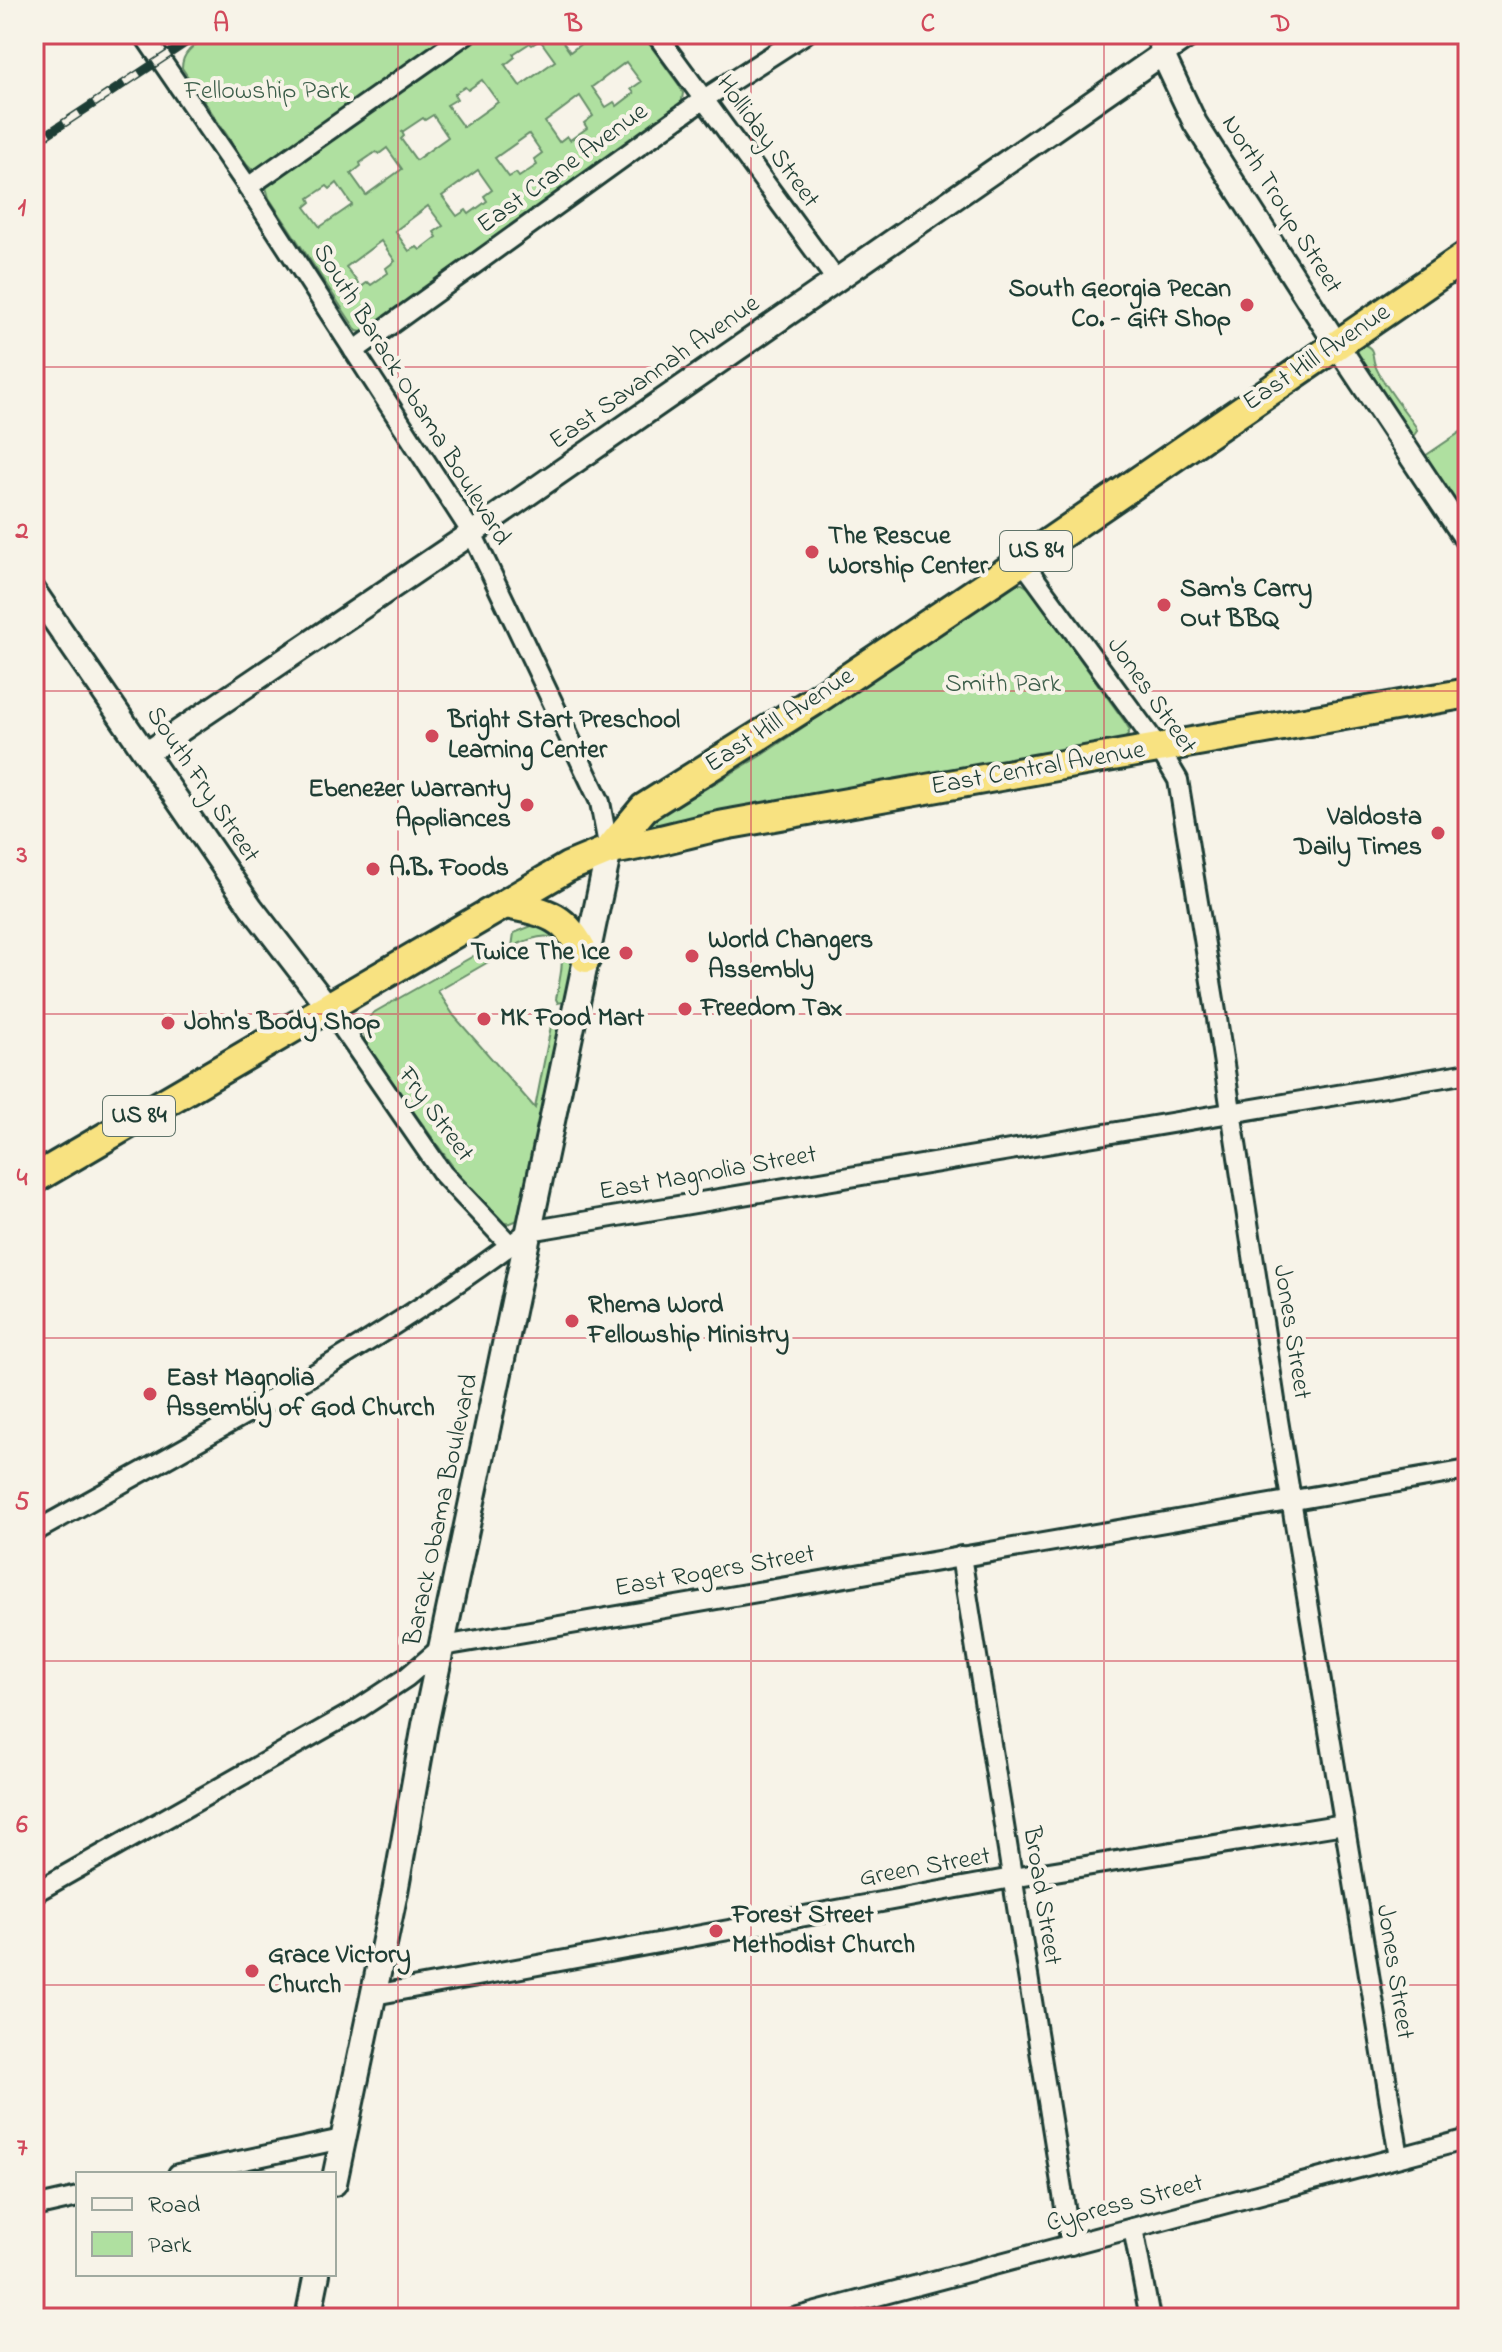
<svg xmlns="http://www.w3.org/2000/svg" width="1502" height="2352" font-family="'Indie Flower',sans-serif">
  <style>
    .green { fill: #afe0a0; stroke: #678e6a; stroke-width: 2; fill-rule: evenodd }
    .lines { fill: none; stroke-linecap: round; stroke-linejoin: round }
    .minor-casing { stroke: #1f3d34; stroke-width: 24 }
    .tertiary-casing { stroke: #1f3d34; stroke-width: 28 }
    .secondary-casing { stroke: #1f3d34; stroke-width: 30 }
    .trunk-casing { stroke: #1f3d34; stroke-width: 34 }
    .minor { stroke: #f7f3e8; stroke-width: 18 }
    .tertiary { stroke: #f7f3e8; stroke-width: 22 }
    .secondary { stroke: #f7f3e8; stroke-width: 24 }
    .trunk { stroke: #f8e281; stroke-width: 28 }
    .rail-casing { stroke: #1f3d34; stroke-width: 9 }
    .rail { stroke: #f7f3e8; stroke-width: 6; stroke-dasharray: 18; stroke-linecap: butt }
    .grid { fill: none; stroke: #d1495b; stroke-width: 2; stroke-opacity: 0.55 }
    .poi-dot { fill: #d1495b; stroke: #f7f3e8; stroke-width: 3 }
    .labels { text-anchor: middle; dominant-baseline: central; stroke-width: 8; stroke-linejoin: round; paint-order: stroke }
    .shield { fill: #f7f3e8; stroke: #60746a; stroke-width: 2 }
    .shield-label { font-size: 24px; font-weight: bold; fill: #1f3d34 }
    .park-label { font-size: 26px; fill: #3c5e4a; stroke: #f7f3e8 }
    .street-label { font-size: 26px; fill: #1f3d34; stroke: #f7f3e8 }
    .poi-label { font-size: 26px; font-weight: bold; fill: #1f3d34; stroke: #f7f3e8; text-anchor: start }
    .neatline { fill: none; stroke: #d1495b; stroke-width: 3 }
    .grid-label { font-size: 26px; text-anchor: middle; font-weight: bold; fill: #d1495b }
  </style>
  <rect width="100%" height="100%" fill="#f7f3e8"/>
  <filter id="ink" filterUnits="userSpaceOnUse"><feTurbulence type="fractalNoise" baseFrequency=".0125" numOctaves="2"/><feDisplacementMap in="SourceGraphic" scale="16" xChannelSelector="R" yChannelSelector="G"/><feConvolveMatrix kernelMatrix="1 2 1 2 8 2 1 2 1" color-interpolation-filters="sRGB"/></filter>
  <g filter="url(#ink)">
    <!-- green -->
    <g class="green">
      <path d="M 213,34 L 452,34 L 260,169 L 251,169 L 247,165 L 182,68 C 182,49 199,43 213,34 Z"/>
      <path d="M 484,34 L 557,34 L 570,52 L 594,34 L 642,34 L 679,85 L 683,93 L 681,107 L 366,333 L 357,331 L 269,198 L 266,187 ZM 540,40 L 555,61 L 520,86 L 505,65 L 515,57 L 513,54 L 530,43 L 532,45 ZM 626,62 L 641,82 L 631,89 L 634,93 L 617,106 L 614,102 L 606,107 L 592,87 ZM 482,80 L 498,102 L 463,127 L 447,105 L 457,99 L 454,94 L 465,87 L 468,90 ZM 580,96 L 593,116 L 584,123 L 587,128 L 570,140 L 567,136 L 559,142 L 545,122 ZM 433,115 L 448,137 L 416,160 L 401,139 L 404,136 L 402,132 L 423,118 L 425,120 ZM 529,134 L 542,153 L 534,159 L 537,165 L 519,177 L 516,173 L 509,177 L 495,158 ZM 387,148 L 402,169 L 366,195 L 351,174 L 361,166 L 360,163 L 376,152 L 379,154 ZM 478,170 L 492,190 L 484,196 L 487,201 L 469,214 L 466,210 L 457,216 L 442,196 ZM 337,183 L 352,205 L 320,227 L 305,207 L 311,202 L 309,198 L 327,186 L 330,189 ZM 428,206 L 443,226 L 434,232 L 437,237 L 420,250 L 417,247 L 409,251 L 395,231 ZM 381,241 L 395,261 L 386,268 L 388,273 L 371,285 L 368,282 L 361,287 L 346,267 Z"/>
      <path d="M 1363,344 C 1376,349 1371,355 1375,365 C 1381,382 1405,411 1416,427 L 1417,431 L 1414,435 L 1409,435 L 1361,362 L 1357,349 Z"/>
      <polygon points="1468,427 1468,522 1425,456"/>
      <polygon points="1015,584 1022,584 1029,588 1125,722 1130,730 1124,741 643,831 645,825 762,755"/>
      <path d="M 534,925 L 557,928 L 572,960 L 569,1000 L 558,1003 L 556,999 C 565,956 572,917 512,947 L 514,933 Z"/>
      <path d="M 477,954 L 490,957 L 490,961 L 438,991 L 454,1016 L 535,1108 L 551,1026 L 560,1025 L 563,1030 L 524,1214 C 510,1229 501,1224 486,1213 L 366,1045 C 363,1032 364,1024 373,1013 Z"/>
    </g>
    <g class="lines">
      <!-- minor casing -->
      <g class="minor-casing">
        <g id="minor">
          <polyline points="143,34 248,187 472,533 600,802 609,850"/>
          <polyline points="656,34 837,281"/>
          <polyline points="1154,34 1162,53"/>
          <polyline points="248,187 466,34"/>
          <polyline points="354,351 704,99 805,34"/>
          <polyline points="1022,561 1159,748 1178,780 1216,1012 1278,1420 1399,2157"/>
          <polyline points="328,1007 443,1174 510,1245"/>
          <path d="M 34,1532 C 202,1438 375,1348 529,1231 L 1468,1073"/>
          <polyline points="961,1556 1071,2245"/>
          <polyline points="34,1893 357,1710 407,1677 443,1646 1468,1470"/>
          <polyline points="374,1995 1012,1878 1344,1824"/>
          <polyline points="178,2174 342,2139"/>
          <polyline points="34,2207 78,2197"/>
          <polyline points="1133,2228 1150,2318"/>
          <polyline points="794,2318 1468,2139"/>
        </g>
      </g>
      <!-- tertiary casing -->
      <g class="tertiary-casing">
        <g id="tertiary">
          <polyline points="1162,53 1195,123 1337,345 1468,542"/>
          <polyline points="34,591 251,907 328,1007"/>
          <polyline points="147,753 472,533 1191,34"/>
        </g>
      </g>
      <!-- secondary casing -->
      <g class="secondary-casing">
        <g id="secondary">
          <polyline points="334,2183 395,1892 425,1725 609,850"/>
          <polyline points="308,2318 317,2274"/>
        </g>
      </g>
      <!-- trunk casing -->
      <g class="trunk-casing">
        <g id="trunk">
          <path d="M 609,850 C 652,845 693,830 735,823 L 1468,693"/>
          <path d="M 506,904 C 548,912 567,916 586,958"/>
          <polyline points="34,1179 568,867 609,850 644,808 814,701 1022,561 1468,255"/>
        </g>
      </g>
      <!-- minor -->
      <use href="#minor" class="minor"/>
      <!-- tertiary -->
      <use href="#tertiary" class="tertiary"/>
      <!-- secondary -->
      <use href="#secondary" class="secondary"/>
      <!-- trunk -->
      <use href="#trunk" class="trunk"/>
      <!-- rail casing -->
      <g class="rail-casing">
        <polyline id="rail" points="34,143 199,34"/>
      </g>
      <!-- rail -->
      <use href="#rail" class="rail"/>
    </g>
  </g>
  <!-- grid -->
  <path class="grid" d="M 398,34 L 398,2318M 751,34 L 751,2318M 1104,34 L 1104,2318M 34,367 L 1468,367M 34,691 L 1468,691M 34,1014 L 1468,1014M 34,1338 L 1468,1338M 34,1661 L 1468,1661M 34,1985 L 1468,1985"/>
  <!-- markers -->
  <g class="poi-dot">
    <circle cx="1247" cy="305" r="8"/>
    <circle cx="812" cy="552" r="8"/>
    <circle cx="1164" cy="605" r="8"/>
    <circle cx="432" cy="736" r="8"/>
    <circle cx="527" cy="805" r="8"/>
    <circle cx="1438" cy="833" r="8"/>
    <circle cx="373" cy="869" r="8"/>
    <circle cx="626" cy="953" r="8"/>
    <circle cx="692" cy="956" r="8"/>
    <circle cx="685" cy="1009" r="8"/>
    <circle cx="484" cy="1019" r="8"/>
    <circle cx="168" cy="1023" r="8"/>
    <circle cx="572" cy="1321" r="8"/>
    <circle cx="150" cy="1394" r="8"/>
    <circle cx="716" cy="1931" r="8"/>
    <circle cx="252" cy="1971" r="8"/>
  </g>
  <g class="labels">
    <!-- shield labels -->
    <g class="shield">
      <rect x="1000" y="531" width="72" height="40" rx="6"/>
      <rect x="103" y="1096" width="72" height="40" rx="6"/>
    </g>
    <g class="shield-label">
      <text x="1036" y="551">US 84</text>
      <text x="139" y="1116">US 84</text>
    </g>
    <!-- park labels -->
    <g class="park-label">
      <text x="267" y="92">Fellowship Park</text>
      <text x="1003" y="685">Smith Park</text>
    </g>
    <!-- street labels -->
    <g class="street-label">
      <text transform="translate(767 142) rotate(54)">Holliday Street</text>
      <text transform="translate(563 169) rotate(-36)">East Crane Avenue</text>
      <text transform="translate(1281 205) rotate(58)">North Troup Street</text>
      <text transform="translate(1317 358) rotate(-34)">East Hill Avenue</text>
      <text transform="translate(655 373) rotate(-35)">East Savannah Avenue</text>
      <text transform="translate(411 395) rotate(58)">South Barack Obama Boulevard</text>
      <text transform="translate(1151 696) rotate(55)">Jones Street</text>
      <text transform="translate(780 721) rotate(-33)">East Hill Avenue</text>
      <text transform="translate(1038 769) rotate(-10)">East Central Avenue</text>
      <text transform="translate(202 785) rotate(56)">South Fry Street</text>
      <text transform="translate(435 1115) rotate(54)">Fry Street</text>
      <text transform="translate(708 1174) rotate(-10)">East Magnolia Street</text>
      <text transform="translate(1291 1332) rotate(81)">Jones Street</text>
      <text transform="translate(442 1510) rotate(-78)">Barack Obama Boulevard</text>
      <text transform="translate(715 1572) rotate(-10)">East Rogers Street</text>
      <text transform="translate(925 1868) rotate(-10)">Green Street</text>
      <text transform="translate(1041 1896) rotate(81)">Broad Street</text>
      <text transform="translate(1394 1972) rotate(81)">Jones Street</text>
      <text transform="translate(1125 2204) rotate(-15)">Cypress Street</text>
    </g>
    <!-- poi labels -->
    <g class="poi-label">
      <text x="1231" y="290" text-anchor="end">South Georgia Pecan<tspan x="1231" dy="30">Co. - Gift Shop</tspan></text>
      <text x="828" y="537">The Rescue<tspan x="828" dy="30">Worship Center</tspan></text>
      <text x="1180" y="590">Sam's Carry<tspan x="1180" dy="30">Out BBQ</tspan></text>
      <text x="448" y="721">Bright Start Preschool<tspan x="448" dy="30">Learning Center</tspan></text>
      <text x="511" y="790" text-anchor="end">Ebenezer Warranty<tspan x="511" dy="30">Appliances</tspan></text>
      <text x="1422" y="818" text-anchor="end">Valdosta<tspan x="1422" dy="30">Daily Times</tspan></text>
      <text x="389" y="869">A.B. Foods</text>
      <text x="708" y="941">World Changers<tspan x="708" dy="30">Assembly</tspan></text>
      <text x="610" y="953" text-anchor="end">Twice The Ice</text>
      <text x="701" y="1009">Freedom Tax</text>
      <text x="500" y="1019">MK Food Mart</text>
      <text x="184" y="1023">John's Body Shop</text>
      <text x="588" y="1306">Rhema Word<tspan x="588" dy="30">Fellowship Ministry</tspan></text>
      <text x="166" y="1379">East Magnolia<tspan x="166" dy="30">Assembly of God Church</tspan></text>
      <text x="732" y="1916">Forest Street<tspan x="732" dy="30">Methodist Church</tspan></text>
      <text x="268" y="1956">Grace Victory<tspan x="268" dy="30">Church</tspan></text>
    </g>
  </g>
  <!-- margin -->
  <rect width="1502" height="2352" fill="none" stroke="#f7f3e8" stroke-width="88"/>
  <!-- legend -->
  <rect x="76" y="2172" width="260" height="104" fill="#f7f3e8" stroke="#a1aaa0" stroke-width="2"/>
  <rect x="92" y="2198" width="40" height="12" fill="#f7f3e8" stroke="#a1aaa0" stroke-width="2"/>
  <text x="148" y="2212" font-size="24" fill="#1f3d34">Road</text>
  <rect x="92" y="2232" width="40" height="24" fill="#afe0a0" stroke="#a1aaa0" stroke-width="2"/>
  <text x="148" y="2252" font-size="24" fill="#1f3d34">Park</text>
  <rect x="44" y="44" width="1414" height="2264" class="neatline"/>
  <g class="grid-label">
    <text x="221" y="31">A</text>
    <text x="574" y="31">B</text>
    <text x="928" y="31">C</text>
    <text x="1281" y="31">D</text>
    <text x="22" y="215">1</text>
    <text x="22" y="538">2</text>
    <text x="22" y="862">3</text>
    <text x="22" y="1185">4</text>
    <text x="22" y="1509">5</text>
    <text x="22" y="1832">6</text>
    <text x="22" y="2155">7</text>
  </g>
</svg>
